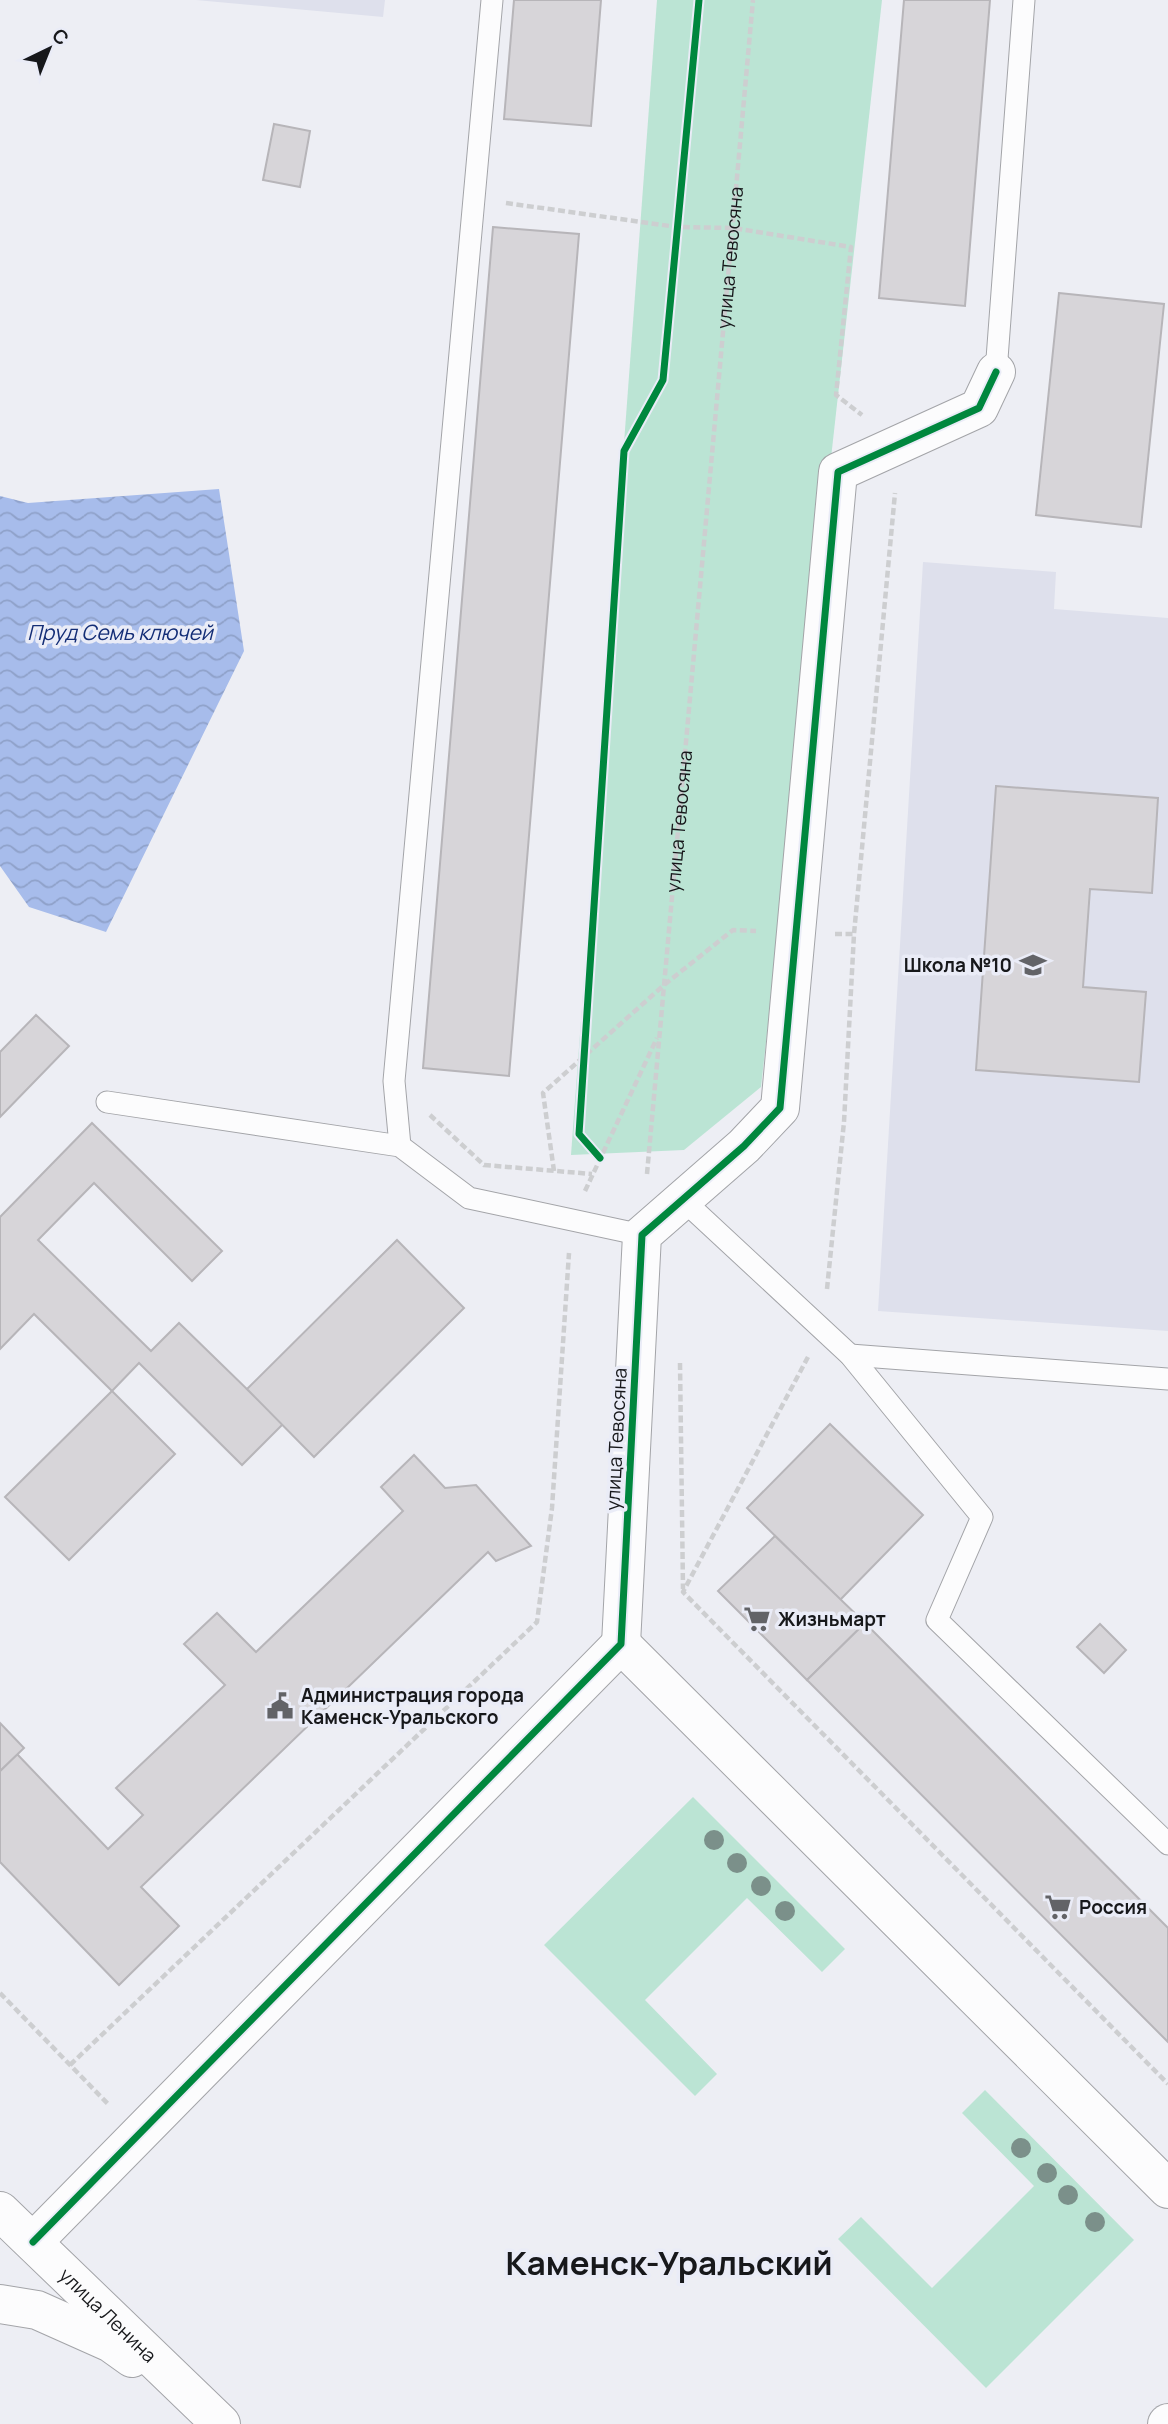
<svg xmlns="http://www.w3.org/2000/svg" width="1168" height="2424" font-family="Manrope,sans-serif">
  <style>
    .built { fill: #dee0ec }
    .green { fill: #bbe4d4 }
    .water { fill: url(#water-waves) }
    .building { fill: #d7d5d9; stroke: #b7b5b9; stroke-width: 2 }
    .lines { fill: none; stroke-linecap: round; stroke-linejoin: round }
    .service-casing { stroke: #a3a4a8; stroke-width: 23 }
    .minor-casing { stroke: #a3a4a8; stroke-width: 40 }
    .secondary-casing { stroke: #a3a4a8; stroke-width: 40 }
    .primary-casing { stroke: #a3a4a8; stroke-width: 40 }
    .path { stroke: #cdced0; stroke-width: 4.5; stroke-dasharray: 7 3.5; stroke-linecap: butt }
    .service { stroke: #fcfcfd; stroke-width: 21 }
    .minor { stroke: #fcfcfd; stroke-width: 38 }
    .secondary { stroke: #fcfcfd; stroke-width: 38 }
    .primary { stroke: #fcfcfd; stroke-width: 38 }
    .cycleway-casing { stroke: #eaecf7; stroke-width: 11 }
    .cycleway { stroke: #00873e; stroke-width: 7 }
    .tree { fill: #7b908a }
    .labels { text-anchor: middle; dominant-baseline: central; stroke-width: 7; stroke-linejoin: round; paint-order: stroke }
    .street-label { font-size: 19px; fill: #17181b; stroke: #eaecf7 }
    .poi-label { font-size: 19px; font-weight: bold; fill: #17181b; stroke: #eaecf7; text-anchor: start }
    .water-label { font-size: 21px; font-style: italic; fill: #132d76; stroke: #eaecf7 }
    .town-label { font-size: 33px; font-weight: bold; fill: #17181b; stroke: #eaecf7 }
  </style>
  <defs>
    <pattern id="water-waves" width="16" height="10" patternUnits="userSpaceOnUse" patternTransform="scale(1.75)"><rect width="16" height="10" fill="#a7bceb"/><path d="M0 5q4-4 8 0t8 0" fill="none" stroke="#8fa1c9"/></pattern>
  </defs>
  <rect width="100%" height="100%" fill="#edeef4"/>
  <!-- built -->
  <g class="built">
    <polygon points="196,0 385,0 383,17"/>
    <polygon points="923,562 1056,572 1054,609 1168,618 1168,1331 878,1311"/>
  </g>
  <!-- green -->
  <g class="green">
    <polygon points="657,0 882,0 761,1087 684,1150 571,1155"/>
    <polygon points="693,1797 845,1949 822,1972 747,1898 645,2000 717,2074 695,2096 544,1945"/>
    <polygon points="985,2090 1134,2240 986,2388 838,2239 861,2217 932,2288 1034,2186 962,2113"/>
  </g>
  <!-- water -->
  <polygon class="water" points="219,489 244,651 106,932 29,907 0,866 0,496 28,503"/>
  <!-- building -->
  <g class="building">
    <polygon points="514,0 601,0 591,126 504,119"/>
    <polygon points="904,0 990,0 965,306 879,298"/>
    <polygon points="274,124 310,131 300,187 263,180"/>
    <polygon points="493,227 579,234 509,1076 423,1068"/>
    <polygon points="1059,293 1164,304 1141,527 1036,515"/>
    <polygon points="996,786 1158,798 1152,893 1090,889 1083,987 1146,992 1139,1082 976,1070"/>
    <polygon points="36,1015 69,1046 0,1117 0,1052"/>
    <polygon points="92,1123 222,1251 192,1281 94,1183 38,1240 151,1351 179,1323 283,1424 242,1465 139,1363 112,1391 34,1314 0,1349 0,1217"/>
    <polygon points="397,1240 464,1308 314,1457 247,1389"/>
    <polygon points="112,1391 175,1454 69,1560 5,1497"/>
    <polygon points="830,1424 923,1515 840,1600 747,1508"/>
    <polygon points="414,1455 445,1488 476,1485 531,1546 496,1561 488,1552 141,1887 179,1926 119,1985 0,1862 0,1771 17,1754 108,1849 143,1815 116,1788 225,1685 184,1644 217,1613 256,1652 403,1511 381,1487"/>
    <polygon points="775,1536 865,1623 807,1680 718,1591"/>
    <polygon points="865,1623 1168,1928 1168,2042 807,1680"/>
    <polygon points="1100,1624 1126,1650 1104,1673 1077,1647"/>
    <polygon points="0,1723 24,1748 0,1771"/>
  </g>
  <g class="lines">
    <!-- service casing -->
    <g class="service-casing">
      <g id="service">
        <polyline points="996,372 1024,0"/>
        <polyline points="107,1102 400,1146 469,1198 642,1235"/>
        <polyline points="400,1146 394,1081 492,0"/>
        <polyline points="682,1199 850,1355 982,1517 937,1620 1168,1844"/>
        <polyline points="850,1355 1168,1379"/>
      </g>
    </g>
    <!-- minor casing -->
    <g class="minor-casing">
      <g id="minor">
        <polyline points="621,1644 642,1235 744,1146 780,1108 838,472 979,408 996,372"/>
        <polyline points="621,1644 1168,2189"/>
        <polyline points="33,2242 621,1644"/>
      </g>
    </g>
    <!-- secondary casing -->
    <g class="secondary-casing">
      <polyline id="secondary" points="1167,2424 1168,2423"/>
    </g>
    <!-- primary casing -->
    <g class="primary-casing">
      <g id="primary">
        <path id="s2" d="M 0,2211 L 221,2424"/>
        <polyline points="0,2304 37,2310 111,2343 132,2358"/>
      </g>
    </g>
    <!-- path -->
    <g class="path">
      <polyline points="506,203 677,227 733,228 851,247 836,395 862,415"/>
      <polyline points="835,934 854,934"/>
      <polyline points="430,1115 484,1165 592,1174"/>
      <polyline points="554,1171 543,1093 664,985 733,930 756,931"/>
      <path id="s1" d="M 647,1174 L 753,0"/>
      <polyline points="585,1191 657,1038"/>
      <polyline points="827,1289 844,1122 854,934 895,493"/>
      <polyline points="808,1357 683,1592 1168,2084"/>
      <polyline points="680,1363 683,1589"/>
      <polyline points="0,1993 109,2105"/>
      <polyline points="70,2065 537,1622 552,1508 569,1253"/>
    </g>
    <!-- service -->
    <use href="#service" class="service"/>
    <!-- minor -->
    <use href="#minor" class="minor"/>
    <!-- secondary -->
    <use href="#secondary" class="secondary"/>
    <!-- primary -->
    <use href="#primary" class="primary"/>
    <!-- cycleway casing -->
    <g class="cycleway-casing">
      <g id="cycleway">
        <polyline points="600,1158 579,1134 624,451 663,380 699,0"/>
        <polyline points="33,2242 621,1644 642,1235 744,1146 780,1108 838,472 979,408 996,372"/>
      </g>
    </g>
    <!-- cycleway -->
    <use href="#cycleway" class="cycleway"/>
  </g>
  <!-- trees -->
  <g class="tree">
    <circle cx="714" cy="1840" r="10"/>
    <circle cx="737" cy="1863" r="10"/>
    <circle cx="761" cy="1886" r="10"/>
    <circle cx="785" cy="1911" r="10"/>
    <circle cx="1021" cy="2148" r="10"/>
    <circle cx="1047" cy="2173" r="10"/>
    <circle cx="1068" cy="2195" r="10"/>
    <circle cx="1095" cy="2222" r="10"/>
  </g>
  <!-- icons -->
  <defs>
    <g id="school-bare" transform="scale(2.1)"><path d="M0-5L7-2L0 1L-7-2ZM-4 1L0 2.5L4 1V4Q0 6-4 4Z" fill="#626367" stroke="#eaecf7" stroke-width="2.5" paint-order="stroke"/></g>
    <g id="supermarket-bare" transform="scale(2.1)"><path d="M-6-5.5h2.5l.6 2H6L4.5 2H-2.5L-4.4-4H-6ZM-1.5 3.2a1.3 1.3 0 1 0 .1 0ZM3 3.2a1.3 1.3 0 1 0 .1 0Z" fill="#626367" stroke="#eaecf7" stroke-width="2.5" paint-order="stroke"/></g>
    <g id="civic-bare" transform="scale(2.1)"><path d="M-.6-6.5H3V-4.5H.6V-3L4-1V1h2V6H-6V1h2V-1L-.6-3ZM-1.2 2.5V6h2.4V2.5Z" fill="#626367" stroke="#eaecf7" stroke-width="2.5" paint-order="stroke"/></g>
  </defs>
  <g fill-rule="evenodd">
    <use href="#school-bare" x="1033" y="965"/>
    <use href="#supermarket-bare" x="757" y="1619"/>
    <use href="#civic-bare" x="280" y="1706"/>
    <use href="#supermarket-bare" x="1058" y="1907"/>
  </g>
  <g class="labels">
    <!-- street labels -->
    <g class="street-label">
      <text stroke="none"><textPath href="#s1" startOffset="920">улица Тевосяна</textPath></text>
      <text stroke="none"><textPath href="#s1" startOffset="354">улица Тевосяна</textPath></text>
      <text transform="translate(616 1439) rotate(-87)">улица Тевосяна</text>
      <text stroke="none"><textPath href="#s2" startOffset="150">улица Ленина</textPath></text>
    </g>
    <!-- poi labels -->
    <g class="poi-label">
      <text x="1012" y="965" text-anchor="end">Школа №10</text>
      <text x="778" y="1619">Жизньмарт</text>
      <text x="301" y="1695">Администрация города<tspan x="301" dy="22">Каменск-Уральского</tspan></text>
      <text x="1079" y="1907">Россия</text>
    </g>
    <!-- water labels -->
    <g class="water-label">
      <text x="120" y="632">Пруд Семь ключей</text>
    </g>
    <!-- town labels -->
    <g class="town-label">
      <text x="669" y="2262">Каменск-Уральский</text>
    </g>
  </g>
  <!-- north arrow -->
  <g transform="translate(49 49) rotate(43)" stroke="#eaecf7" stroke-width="5" paint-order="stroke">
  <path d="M0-5L12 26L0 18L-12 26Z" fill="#17181b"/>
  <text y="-10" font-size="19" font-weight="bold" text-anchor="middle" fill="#17181b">С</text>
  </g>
</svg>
